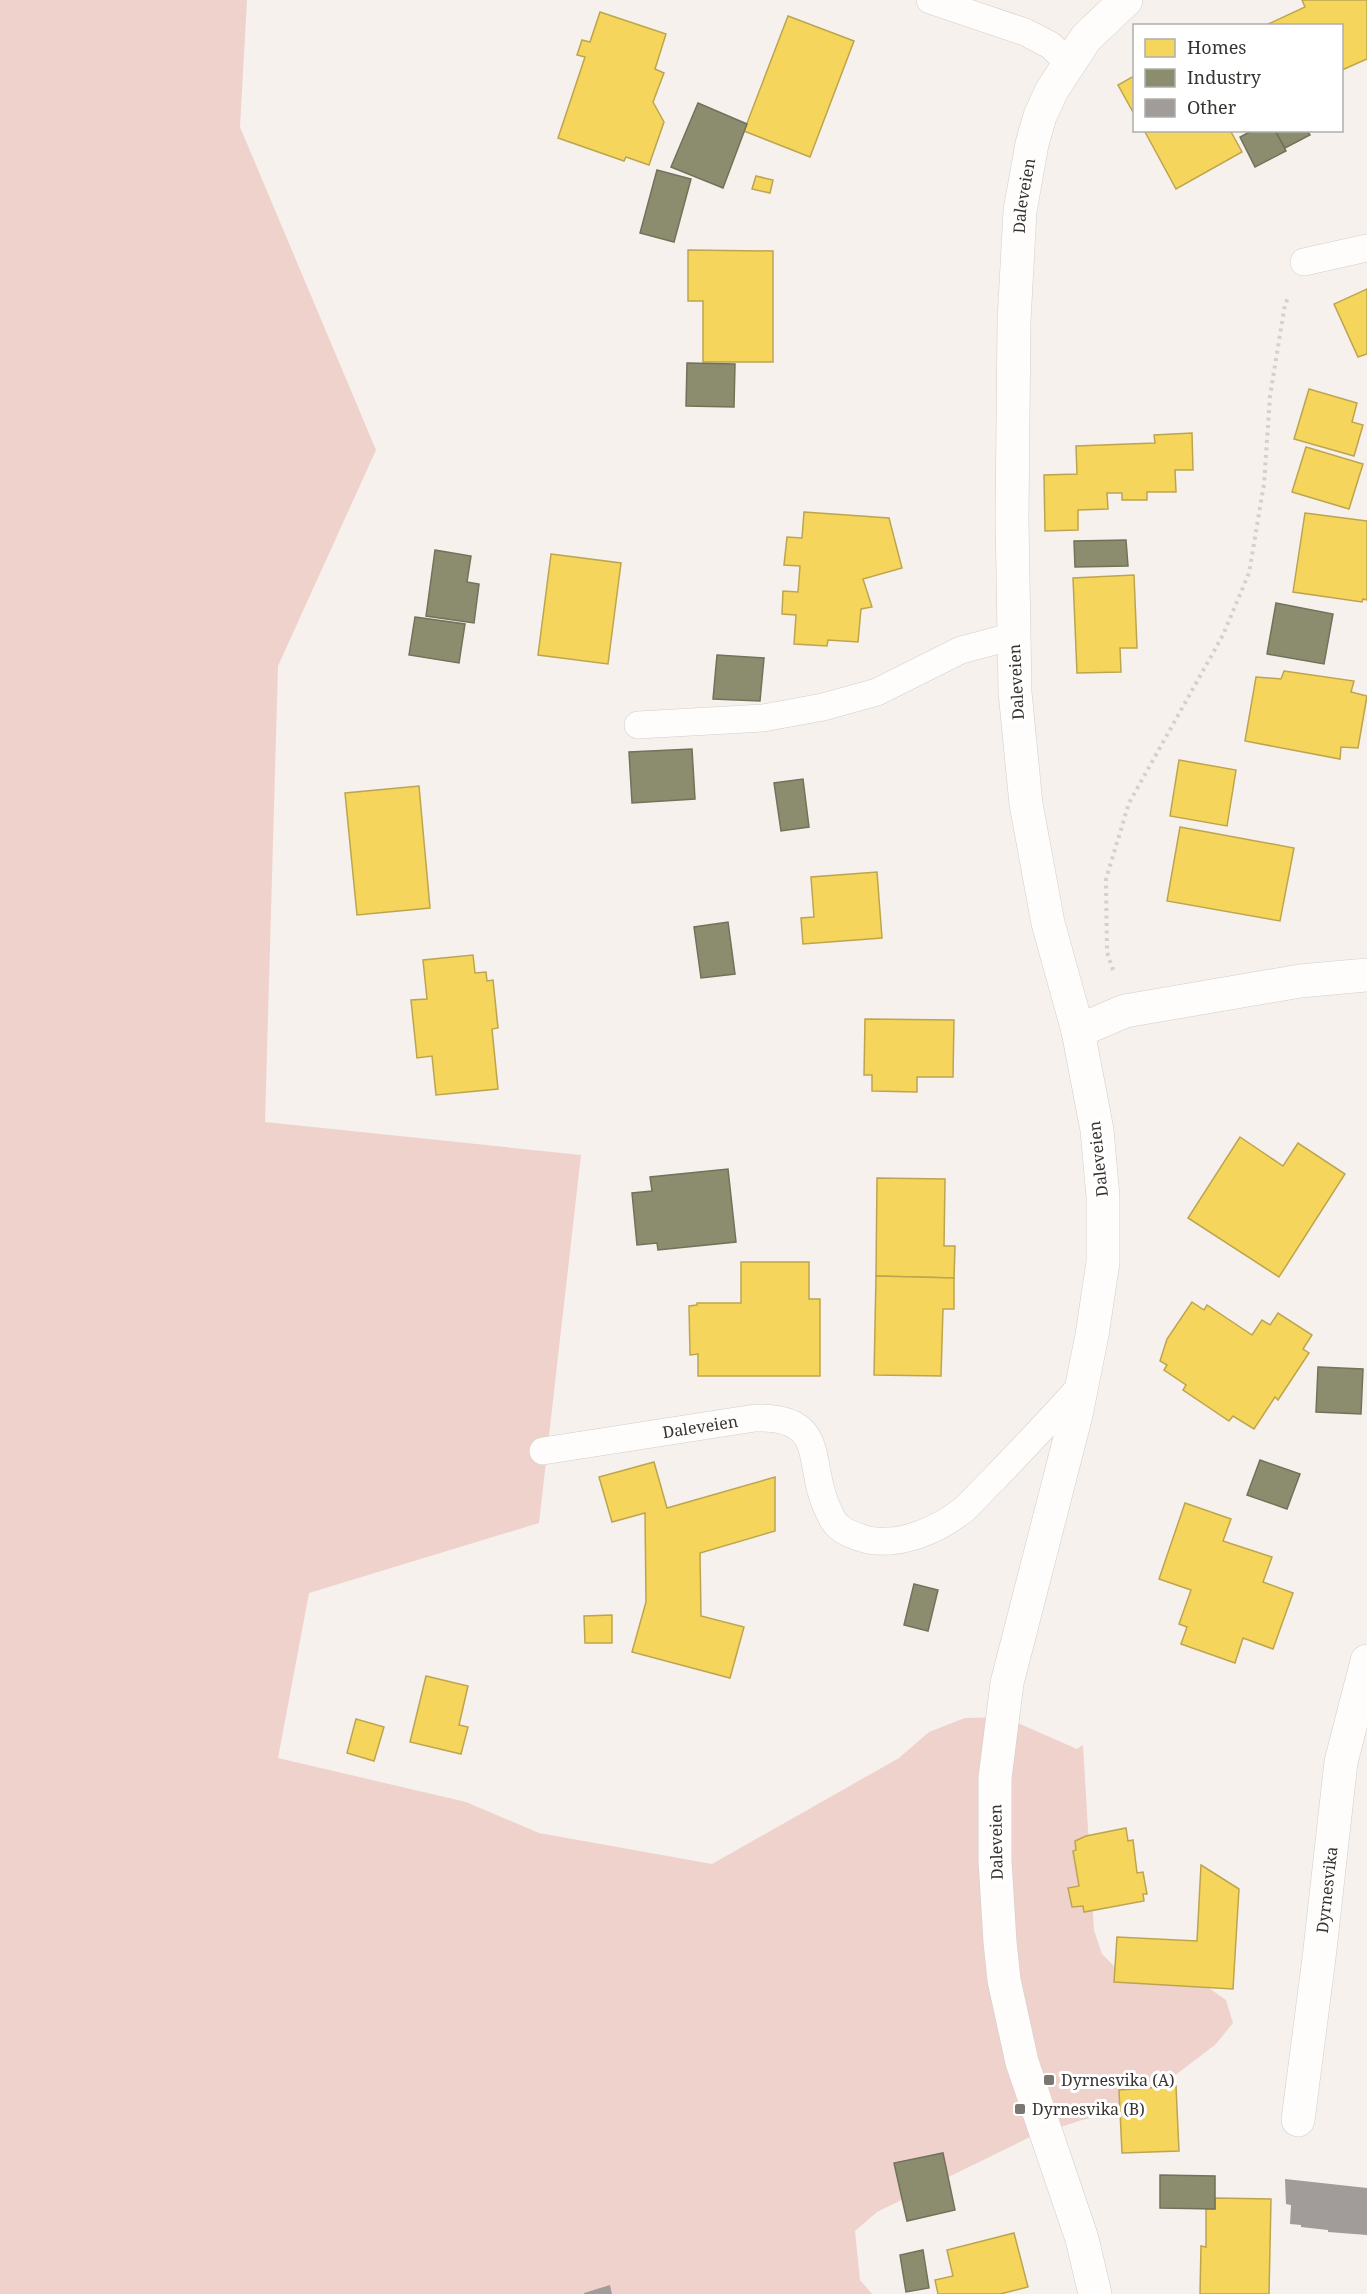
<svg xmlns="http://www.w3.org/2000/svg" width="1367" height="2294" font-family="'Noto Serif',serif">
  <style>
    .green { fill: #efd2cb }
    .homes { fill: #f6d55c; stroke: #bda54f; stroke-width: 1.5 }
    .industry { fill: #8c8c6e; stroke: #72725b; stroke-width: 1.5 }
    .building { fill: #a19c99 }
    .lines { fill: none; stroke-linecap: round; stroke-linejoin: round }
    .service-casing { stroke: #d2ceca; stroke-width: 28 }
    .minor-casing { stroke: #d2ceca; stroke-width: 34 }
    .secondary-casing { stroke: #d2ceca; stroke-width: 34 }
    .path { stroke: #d1d1cf; stroke-width: 4; stroke-dasharray: 3 4.5; stroke-linecap: butt }
    .service { stroke: #fefdfc; stroke-width: 27 }
    .minor { stroke: #fefdfc; stroke-width: 33 }
    .secondary { stroke: #fefdfc; stroke-width: 33 }
    .poi-dot { fill: #7a7672; stroke: #fff; stroke-width: 2 }
    .labels { text-anchor: middle; dominant-baseline: central; stroke-width: 6; stroke-linejoin: round; paint-order: stroke }
    .street-label { font-size: 16px; fill: #373430; stroke: #fff }
    .poi-label { font-size: 16px; fill: #373430; stroke: #fff; text-anchor: start }
  </style>
  <rect width="100%" height="100%" fill="#f6f1ec"/>
  <!-- green -->
  <polygon class="green" points="0,0 247,0 240,127 376,450 278,666 265,1122 581,1155 539,1523 309,1593 278,1758 466,1802 539,1833 712,1864 899,1758 929,1732 965,1718 1004,1717 1077,1749 1083,1745 1094,1930 1102,1954 1121,1973 1206,1986 1226,2000 1233,2023 1216,2044 1131,2109 1082,2120 1030,2137 877,2212 855,2231 860,2280 872,2294 0,2294"/>
  <!-- homes -->
  <g class="homes">
    <polygon points="1302,0 1367,0 1367,59 1342,70 1342,26 1264,26 1305,7"/>
    <polygon points="600,12 666,34 655,69 664,73 653,102 664,122 649,165 626,157 624,161 558,138 585,57 577,55 582,40 590,42"/>
    <polygon points="788,16 854,41 810,157 744,131"/>
    <polygon points="1134,76 1134,114 1118,85"/>
    <polygon points="1144,130 1230,130 1242,152 1176,189"/>
    <polygon points="756,176 773,180 770,193 752,189"/>
    <polygon points="688,250 773,251 773,362 703,362 703,301 688,301"/>
    <polygon points="1367,289 1367,354 1358,357 1334,304"/>
    <polygon points="1309,389 1357,403 1352,422 1363,425 1354,456 1294,439"/>
    <polygon points="1192,433 1193,470 1175,470 1176,492 1147,492 1147,500 1122,500 1122,493 1107,493 1108,509 1078,510 1078,530 1045,531 1044,475 1077,474 1076,446 1155,443 1154,435"/>
    <polygon points="1306,447 1363,464 1349,509 1292,492"/>
    <polygon points="804,512 889,518 902,568 863,579 872,607 861,609 858,642 828,640 827,646 794,644 796,615 782,614 783,591 798,592 800,566 784,565 787,537 802,538"/>
    <polygon points="1305,513 1367,521 1367,600 1363,599 1362,602 1293,592"/>
    <polygon points="551,554 621,563 608,664 538,655"/>
    <polygon points="1134,575 1137,648 1120,648 1121,672 1077,673 1073,578"/>
    <polygon points="1284,671 1354,681 1351,692 1367,696 1358,748 1341,747 1340,759 1245,741 1256,677 1281,679"/>
    <polygon points="1179,760 1236,770 1227,826 1170,816"/>
    <polygon points="419,786 430,908 357,915 345,793"/>
    <polygon points="1180,827 1294,848 1280,921 1167,901"/>
    <polygon points="877,872 882,938 803,944 801,918 814,917 811,877"/>
    <polygon points="473,955 475,973 486,972 487,981 493,980 498,1028 492,1029 498,1089 436,1095 432,1056 417,1058 411,1000 427,999 423,960"/>
    <polygon points="865,1019 954,1020 953,1077 917,1077 917,1092 872,1091 872,1075 864,1075"/>
    <polygon points="1240,1137 1283,1166 1298,1143 1345,1174 1279,1277 1188,1218"/>
    <polygon points="877,1178 945,1179 944,1246 955,1246 954,1278 876,1276"/>
    <polygon points="741,1262 809,1262 809,1299 820,1299 820,1376 698,1376 698,1354 690,1355 689,1306 697,1305 697,1303 741,1303"/>
    <polygon points="876,1276 954,1278 954,1309 943,1309 941,1376 874,1375"/>
    <polygon points="1192,1302 1204,1310 1207,1305 1252,1335 1262,1320 1270,1325 1278,1313 1312,1335 1303,1349 1309,1353 1278,1400 1275,1397 1254,1429 1233,1416 1229,1421 1183,1390 1186,1385 1164,1370 1167,1365 1160,1361 1167,1339"/>
    <polygon points="654,1462 667,1508 775,1477 775,1531 700,1553 701,1616 744,1627 730,1678 632,1652 646,1602 645,1513 612,1522 599,1477"/>
    <polygon points="1185,1503 1231,1519 1223,1541 1272,1557 1263,1582 1293,1593 1273,1649 1243,1638 1235,1663 1181,1644 1187,1627 1179,1624 1191,1590 1159,1579"/>
    <polygon points="612,1615 612,1643 585,1643 584,1616"/>
    <polygon points="426,1676 468,1686 459,1725 468,1727 461,1754 410,1742"/>
    <polygon points="356,1719 384,1727 374,1761 347,1753"/>
    <polygon points="1126,1828 1128,1841 1133,1840 1137,1873 1143,1872 1147,1894 1143,1894 1144,1901 1084,1912 1083,1906 1072,1907 1068,1888 1079,1886 1073,1851 1076,1850 1075,1841 1086,1836"/>
    <polygon points="1201,1865 1239,1889 1233,1989 1114,1982 1117,1937 1197,1941"/>
    <polygon points="1176,2086 1179,2151 1122,2153 1119,2090"/>
    <polygon points="1215,2198 1271,2199 1269,2294 1200,2294 1201,2246 1206,2247 1206,2209 1215,2209"/>
    <polygon points="1014,2233 1028,2287 1000,2294 938,2294 935,2280 953,2276 947,2250"/>
  </g>
  <!-- industry -->
  <g class="industry">
    <polygon points="698,103 747,124 723,188 671,167"/>
    <polygon points="1253,130 1275,130 1286,151 1255,167 1240,137"/>
    <polygon points="1275,130 1307,130 1310,135 1285,148"/>
    <polygon points="657,170 691,179 674,242 640,233"/>
    <polygon points="687,363 735,364 734,407 686,406"/>
    <polygon points="1126,540 1128,566 1075,567 1074,541"/>
    <polygon points="435,550 471,556 467,582 479,584 474,623 426,616"/>
    <polygon points="1276,603 1333,614 1324,664 1267,654"/>
    <polygon points="415,617 465,624 459,663 409,655"/>
    <polygon points="717,655 764,658 760,701 713,699"/>
    <polygon points="692,749 695,799 632,803 629,752"/>
    <polygon points="803,779 809,827 781,831 774,783"/>
    <polygon points="728,922 735,974 701,978 694,927"/>
    <polygon points="728,1169 736,1242 658,1250 657,1243 637,1245 632,1193 652,1191 650,1177"/>
    <polygon points="1318,1367 1363,1369 1361,1414 1316,1412"/>
    <polygon points="1260,1460 1300,1474 1287,1509 1247,1495"/>
    <polygon points="914,1584 938,1590 928,1631 904,1625"/>
    <polygon points="943,2153 955,2210 907,2221 894,2163"/>
    <polygon points="1160,2175 1215,2176 1215,2209 1160,2208"/>
    <polygon points="923,2250 929,2288 906,2292 900,2255"/>
  </g>
  <!-- building -->
  <g class="building">
    <polygon points="1285,2179 1367,2188 1367,2235 1328,2232 1328,2230 1301,2227 1301,2225 1290,2224 1291,2205 1286,2204"/>
    <polygon points="610,2285 612,2294 584,2294 584,2293"/>
  </g>
  <g class="lines">
    <!-- service casing -->
    <g class="service-casing">
      <g id="service">
        <polyline points="930,0 1025,32 1050,45 1069,63"/>
        <polyline points="1304,262 1367,248"/>
        <polyline points="638,725 763,718 823,707 877,692 961,650 1014,636"/>
        <path id="s1" d="M 543,1451 L 755,1418 C 831,1416 805,1466 829,1512 C 831,1516 833,1521 836,1524 C 844,1533 857,1537 868,1540 C 900,1546 936,1531 962,1511 C 973,1502 983,1489 994,1479 C 1024,1448 1053,1417 1082,1385"/>
      </g>
    </g>
    <!-- minor casing -->
    <g class="minor-casing">
      <g id="minor">
        <polyline points="1078,1031 1125,1011 1300,981 1367,975"/>
        <path id="s2" d="M 1298,2120 L 1319,1958 L 1341,1762 L 1367,1661"/>
      </g>
    </g>
    <!-- secondary casing -->
    <g class="secondary-casing">
      <g id="secondary">
        <path id="s3" d="M 1095,2294 L 1082,2239 L 1022,2062 L 1004,1980 L 1000,1942 L 995,1861 L 995,1778 L 1007,1683 L 1076,1415 L 1092,1335 L 1103,1262 L 1103,1197 L 1097,1130 L 1078,1031 L 1048,923 L 1026,804 L 1015,692 L 1012,519 L 1014,321 L 1020,211 L 1032,144 L 1040,116 L 1052,90 L 1086,38 L 1126,0"/>
      </g>
    </g>
    <!-- path -->
    <polyline class="path" points="1113,970 1107,952 1106,879 1129,803 1223,635 1249,573 1264,484 1270,396 1285,304 1288,298"/>
    <!-- service -->
    <use href="#service" class="service"/>
    <!-- minor -->
    <use href="#minor" class="minor"/>
    <!-- secondary -->
    <use href="#secondary" class="secondary"/>
  </g>
  <!-- markers -->
  <g class="poi-dot">
    <rect x="1043" y="2074" width="12" height="12" rx="3"/>
    <rect x="1014" y="2103" width="12" height="12" rx="3"/>
  </g>
  <g class="labels">
    <!-- street labels -->
    <g class="street-label">
      <text stroke="none"><textPath href="#s3" startOffset="2133">Daleveien</textPath></text>
      <text transform="translate(1016 682) rotate(-93)">Daleveien</text>
      <text transform="translate(1098 1159) rotate(-96)">Daleveien</text>
      <text stroke="none"><textPath href="#s1" startOffset="159">Daleveien</textPath></text>
      <text transform="translate(996 1842) rotate(-91)">Daleveien</text>
      <text stroke="none"><textPath href="#s2" startOffset="232">Dyrnesvika</textPath></text>
    </g>
    <!-- poi labels -->
    <g class="poi-label">
      <text x="1061" y="2080">Dyrnesvika (A)</text>
      <text x="1032" y="2109">Dyrnesvika (B)</text>
    </g>
  </g>
  <!-- legend -->
  <rect x="1133" y="24" width="210" height="108" fill="#ffffff" stroke="#afaeac" stroke-width="1.5"/>
  <rect x="1145" y="39" width="30" height="18" fill="#f6d55c" stroke="#afaeac" stroke-width="1.5"/>
  <text x="1187" y="54" font-size="18" fill="#373430">Homes</text>
  <rect x="1145" y="69" width="30" height="18" fill="#8c8c6e" stroke="#afaeac" stroke-width="1.5"/>
  <text x="1187" y="84" font-size="18" fill="#373430">Industry</text>
  <rect x="1145" y="99" width="30" height="18" fill="#a19c99" stroke="#afaeac" stroke-width="1.5"/>
  <text x="1187" y="114" font-size="18" fill="#373430">Other</text>
</svg>
